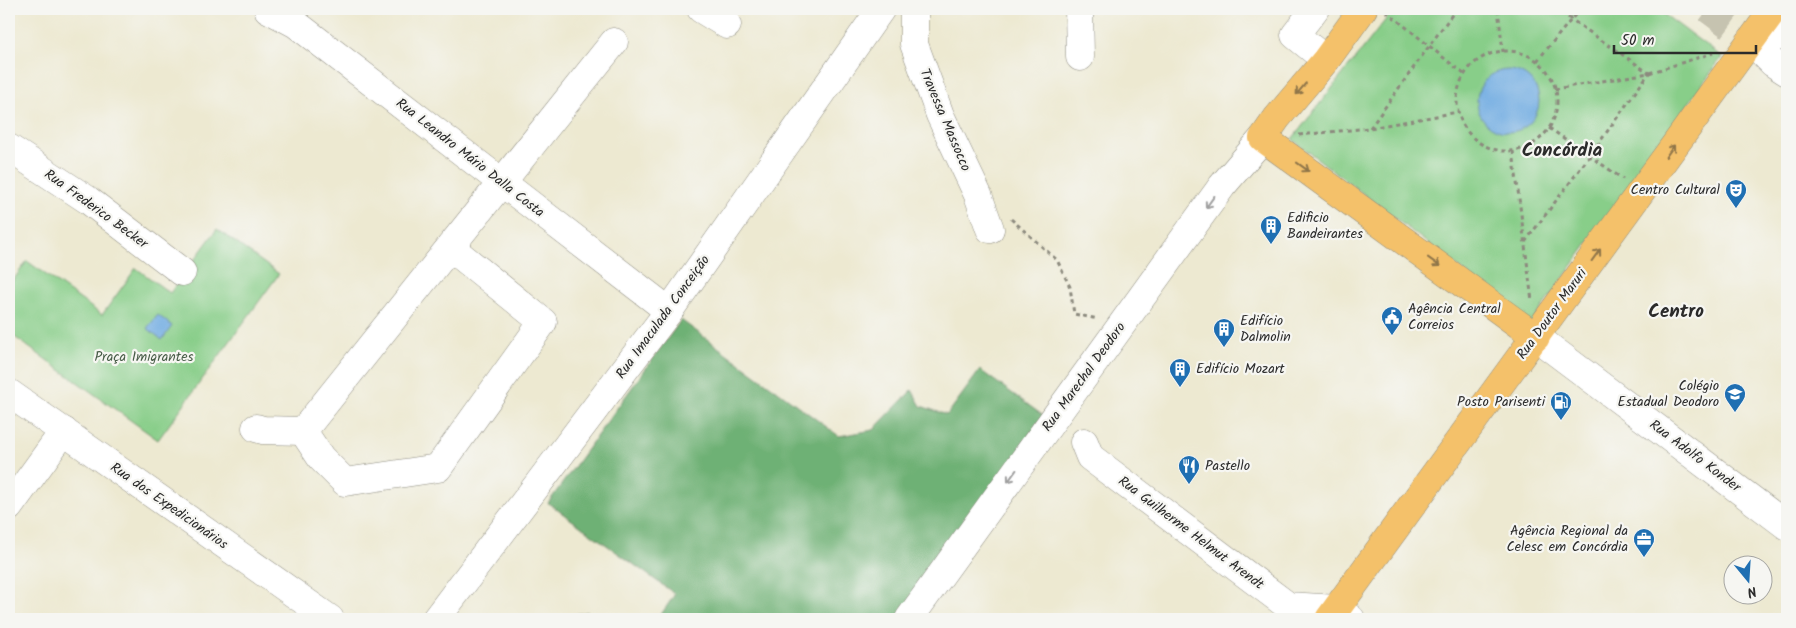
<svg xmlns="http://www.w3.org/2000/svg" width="1796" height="628" font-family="Kalam,sans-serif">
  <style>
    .green { fill: #88ce89; stroke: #5a7c5a }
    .forest { fill: #6eb175; stroke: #4c6e50 }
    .water { fill: #71ace2; stroke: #4e6c86 }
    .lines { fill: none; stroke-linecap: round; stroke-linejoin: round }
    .minor-tunnel { stroke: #c6c3b0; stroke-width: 28; stroke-dasharray: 28 14; stroke-linecap: butt }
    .minor-casing { stroke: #8c8a7e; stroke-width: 29 }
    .major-casing { stroke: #8c8a7e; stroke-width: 29 }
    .path { stroke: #8c8a7e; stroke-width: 3; stroke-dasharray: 4 4; stroke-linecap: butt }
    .minor { stroke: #fff; stroke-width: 28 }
    .major { stroke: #f4c16a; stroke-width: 28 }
    .oneway { stroke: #90764a }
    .oneway2 { stroke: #a0a0a0 }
    .labels { text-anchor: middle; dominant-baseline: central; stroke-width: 4.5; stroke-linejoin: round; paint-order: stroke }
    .street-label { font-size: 14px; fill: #2b2b2b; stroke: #f6f6f2 }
    .poi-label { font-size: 14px; fill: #2b2b2b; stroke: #f6f6f2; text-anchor: start }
    .park-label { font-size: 14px; fill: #475c47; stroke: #f6f6f2 }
    .district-label { font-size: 19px; font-weight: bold; fill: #2b2b2b; stroke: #f6f6f2 }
  </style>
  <rect width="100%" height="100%" fill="#f6f6f2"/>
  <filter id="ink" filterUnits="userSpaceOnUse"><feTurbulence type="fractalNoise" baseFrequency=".02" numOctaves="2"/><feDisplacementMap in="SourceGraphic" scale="10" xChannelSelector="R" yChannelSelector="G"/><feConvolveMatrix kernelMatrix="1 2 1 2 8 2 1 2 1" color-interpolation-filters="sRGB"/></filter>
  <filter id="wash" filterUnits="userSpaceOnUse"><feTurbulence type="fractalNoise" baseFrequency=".0096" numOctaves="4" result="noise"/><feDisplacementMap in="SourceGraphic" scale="20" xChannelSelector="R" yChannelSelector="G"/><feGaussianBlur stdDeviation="1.12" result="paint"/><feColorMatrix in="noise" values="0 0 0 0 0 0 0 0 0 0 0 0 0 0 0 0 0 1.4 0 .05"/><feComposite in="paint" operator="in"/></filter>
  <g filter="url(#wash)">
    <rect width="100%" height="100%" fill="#ede9d1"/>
    <!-- green -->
    <g class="green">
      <polygon points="1394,9 1657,9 1722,57 1531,323 1292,139"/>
      <polygon points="217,229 279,274 158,440 9,333 9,286 27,261 102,315 136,268 170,293"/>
    </g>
    <!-- forest -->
    <g class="forest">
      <polygon points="681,320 839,436 873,430 912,390 921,406 947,415 980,370 1045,417 897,619 658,619 675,594 548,503"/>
      <polygon points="587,612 598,619 555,619"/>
    </g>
    <!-- water -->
    <g class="water">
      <circle cx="1508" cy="101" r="31"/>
      <polygon points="158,315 172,326 162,340 147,328"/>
    </g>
  </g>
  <g filter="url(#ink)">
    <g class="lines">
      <!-- minor-tunnel -->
      <polyline class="minor-tunnel" points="1708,9 1751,41"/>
      <!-- minor casing -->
      <g class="minor-casing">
        <g id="minor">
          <polyline points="268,9 296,24 669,311"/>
          <polyline points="701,9 727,25"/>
          <polyline points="914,9 914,44 940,115 978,195 990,229"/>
          <polyline points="1079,9 1080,57"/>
          <polyline points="1315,9 1295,35 1326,60"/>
          <polyline points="1751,41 1773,63 1787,72"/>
          <polyline points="1751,41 1787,35"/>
          <polyline points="9,148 88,200 182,272"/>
          <polyline points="1536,337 1787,526"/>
          <polyline points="9,393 330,619"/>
          <polyline points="256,428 263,430 303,431 614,42"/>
          <polyline points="303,431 321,458 345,482 438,468 543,322 450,247"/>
          <polyline points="1084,442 1090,457 1288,606 1337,609 1351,619"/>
          <polyline points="9,507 64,431"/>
          <polyline points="436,619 669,311 881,9"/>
          <polyline points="909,619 1222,186 1263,138"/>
        </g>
      </g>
      <!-- major casing -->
      <g class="major-casing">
        <g id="major">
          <polyline points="1363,9 1326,60 1277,118 1263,138 1536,337"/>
          <polyline points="1329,619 1774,9"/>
        </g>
      </g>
      <!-- path -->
      <g class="path">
        <polyline points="1498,9 1503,52"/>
        <polyline points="1386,11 1465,75"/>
        <circle cx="1507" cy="101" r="50"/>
        <polyline points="1537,61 1580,9"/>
        <polyline points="1555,89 1649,73 1713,53"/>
        <polyline points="1370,128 1456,9"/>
        <polyline points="1549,128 1623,179"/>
        <polyline points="1299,135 1370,128 1458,112"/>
        <polyline points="1513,151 1532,301"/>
        <polyline points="1011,219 1057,260 1070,287 1074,314 1098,319"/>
        <polyline points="1525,242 1589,157 1649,73 1556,9"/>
      </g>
      <!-- minor -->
      <use href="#minor" class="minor"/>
      <!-- major -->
      <use href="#major" class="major"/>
    </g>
    <!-- one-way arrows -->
    <defs><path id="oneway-shaft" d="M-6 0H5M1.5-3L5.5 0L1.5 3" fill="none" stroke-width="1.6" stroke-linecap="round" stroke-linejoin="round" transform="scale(1.25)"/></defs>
    <g class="oneway">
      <use href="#oneway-shaft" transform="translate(1301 89) rotate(130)"/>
      <use href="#oneway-shaft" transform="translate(1670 151) rotate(-54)"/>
      <use href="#oneway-shaft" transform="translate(1303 167) rotate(36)"/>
      <use href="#oneway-shaft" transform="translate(1596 255) rotate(-54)"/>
      <use href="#oneway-shaft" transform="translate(1434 262) rotate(36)"/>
    </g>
    <g class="oneway2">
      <use href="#oneway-shaft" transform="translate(1210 202) rotate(126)"/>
      <use href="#oneway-shaft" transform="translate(1012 476) rotate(126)"/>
    </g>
  </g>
  <!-- icons -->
  <defs>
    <g id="theatre-pin" transform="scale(1.125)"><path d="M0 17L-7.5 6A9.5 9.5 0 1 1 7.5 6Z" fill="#1f6fb2" stroke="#f6f6f2"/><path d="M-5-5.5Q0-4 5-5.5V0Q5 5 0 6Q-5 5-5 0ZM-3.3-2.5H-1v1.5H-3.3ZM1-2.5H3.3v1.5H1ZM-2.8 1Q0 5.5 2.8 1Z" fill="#fff"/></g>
    <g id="building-pin" transform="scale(1.125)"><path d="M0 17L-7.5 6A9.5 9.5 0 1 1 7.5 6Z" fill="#1f6fb2" stroke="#f6f6f2"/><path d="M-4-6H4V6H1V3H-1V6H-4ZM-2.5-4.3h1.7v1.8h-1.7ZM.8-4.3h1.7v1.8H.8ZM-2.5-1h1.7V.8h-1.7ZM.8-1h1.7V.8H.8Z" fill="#fff"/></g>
    <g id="civic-pin" transform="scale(1.125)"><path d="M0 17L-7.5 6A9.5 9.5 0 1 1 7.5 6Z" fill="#1f6fb2" stroke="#f6f6f2"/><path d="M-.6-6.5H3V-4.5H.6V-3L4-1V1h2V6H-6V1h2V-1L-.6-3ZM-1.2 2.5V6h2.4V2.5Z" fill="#fff"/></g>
    <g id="school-pin" transform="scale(1.125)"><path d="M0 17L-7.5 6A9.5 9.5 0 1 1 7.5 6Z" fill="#1f6fb2" stroke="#f6f6f2"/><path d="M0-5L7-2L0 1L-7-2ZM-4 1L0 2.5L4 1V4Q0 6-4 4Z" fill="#fff"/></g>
    <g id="fuel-pin" transform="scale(1.125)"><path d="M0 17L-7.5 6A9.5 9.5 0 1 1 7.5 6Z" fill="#1f6fb2" stroke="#f6f6f2"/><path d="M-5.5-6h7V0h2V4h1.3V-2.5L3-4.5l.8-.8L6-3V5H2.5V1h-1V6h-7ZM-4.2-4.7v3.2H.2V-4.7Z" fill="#fff"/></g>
    <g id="restaurant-pin" transform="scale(1.125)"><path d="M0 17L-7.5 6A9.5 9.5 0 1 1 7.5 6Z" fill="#1f6fb2" stroke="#f6f6f2"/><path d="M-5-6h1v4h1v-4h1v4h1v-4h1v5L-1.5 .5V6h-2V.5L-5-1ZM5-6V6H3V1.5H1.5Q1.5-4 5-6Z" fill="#fff"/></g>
    <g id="office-pin" transform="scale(1.125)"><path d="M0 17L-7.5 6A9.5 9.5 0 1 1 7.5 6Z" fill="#1f6fb2" stroke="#f6f6f2"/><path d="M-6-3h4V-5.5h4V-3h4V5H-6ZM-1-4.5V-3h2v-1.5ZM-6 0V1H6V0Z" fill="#fff"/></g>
  </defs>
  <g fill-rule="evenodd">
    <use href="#theatre-pin" x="1736" y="190"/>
    <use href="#building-pin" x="1271" y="226"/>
    <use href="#civic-pin" x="1392" y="317"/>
    <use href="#building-pin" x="1224" y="329"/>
    <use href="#building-pin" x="1180" y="369"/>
    <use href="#school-pin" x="1735" y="394"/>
    <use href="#fuel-pin" x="1561" y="402"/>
    <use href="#restaurant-pin" x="1189" y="466"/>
    <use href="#office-pin" x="1644" y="539"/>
  </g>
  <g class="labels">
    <!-- street labels -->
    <g class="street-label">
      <text transform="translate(945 120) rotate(67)">Travessa Massocco</text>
      <text transform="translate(470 158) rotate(38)">Rua Leandro Mário Dalla Costa</text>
      <text transform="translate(96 209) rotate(36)">Rua Frederico Becker</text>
      <text transform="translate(1552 314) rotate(-54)">Rua Doutor Maruri</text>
      <text transform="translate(663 317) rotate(-54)">Rua Imaculada Conceição</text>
      <text transform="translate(1084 377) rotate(-54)">Rua Marechal Deodoro</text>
      <text transform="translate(1695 456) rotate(37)">Rua Adolfo Konder</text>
      <text transform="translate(169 506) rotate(35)">Rua dos Expedicionários</text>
      <text transform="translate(1191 533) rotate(37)">Rua Guilherme Helmut Arendt</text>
    </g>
    <!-- poi labels -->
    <g class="poi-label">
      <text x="1720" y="190" text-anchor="end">Centro Cultural</text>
      <text x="1287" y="218">Edificio<tspan x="1287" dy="16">Bandeirantes</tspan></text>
      <text x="1408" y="309">Agência Central<tspan x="1408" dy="16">Correios</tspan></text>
      <text x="1240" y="321">Edifício<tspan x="1240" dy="16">Dalmolin</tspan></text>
      <text x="1196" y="369">Edifício Mozart</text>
      <text x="1719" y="386" text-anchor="end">Colégio<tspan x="1719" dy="16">Estadual Deodoro</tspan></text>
      <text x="1545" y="402" text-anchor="end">Posto Parisenti</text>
      <text x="1205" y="466">Pastello</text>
      <text x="1628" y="531" text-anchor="end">Agência Regional da<tspan x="1628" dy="16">Celesc em Concórdia</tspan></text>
    </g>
    <!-- park labels -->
    <g class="park-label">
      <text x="144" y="357">Praça Imigrantes</text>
    </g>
    <!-- district labels -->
    <g class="district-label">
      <text x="1562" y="151">Concórdia</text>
      <text x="1676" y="312">Centro</text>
    </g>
  </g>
  <!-- margin -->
  <rect width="1796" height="628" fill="none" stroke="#f6f6f2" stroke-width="30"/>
  <!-- north arrow -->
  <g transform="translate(1748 580) rotate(162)"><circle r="24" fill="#f6f6f2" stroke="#a5a5a2"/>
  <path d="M0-4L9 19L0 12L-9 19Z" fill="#1f6fb2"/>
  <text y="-8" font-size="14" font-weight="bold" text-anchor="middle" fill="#2b2b2b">N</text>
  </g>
  <!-- scale -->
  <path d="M1614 45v8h142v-8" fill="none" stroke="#2b2b2b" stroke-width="2.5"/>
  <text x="1621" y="45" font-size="15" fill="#2b2b2b" stroke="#f6f6f2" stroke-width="4" paint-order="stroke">50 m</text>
</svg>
